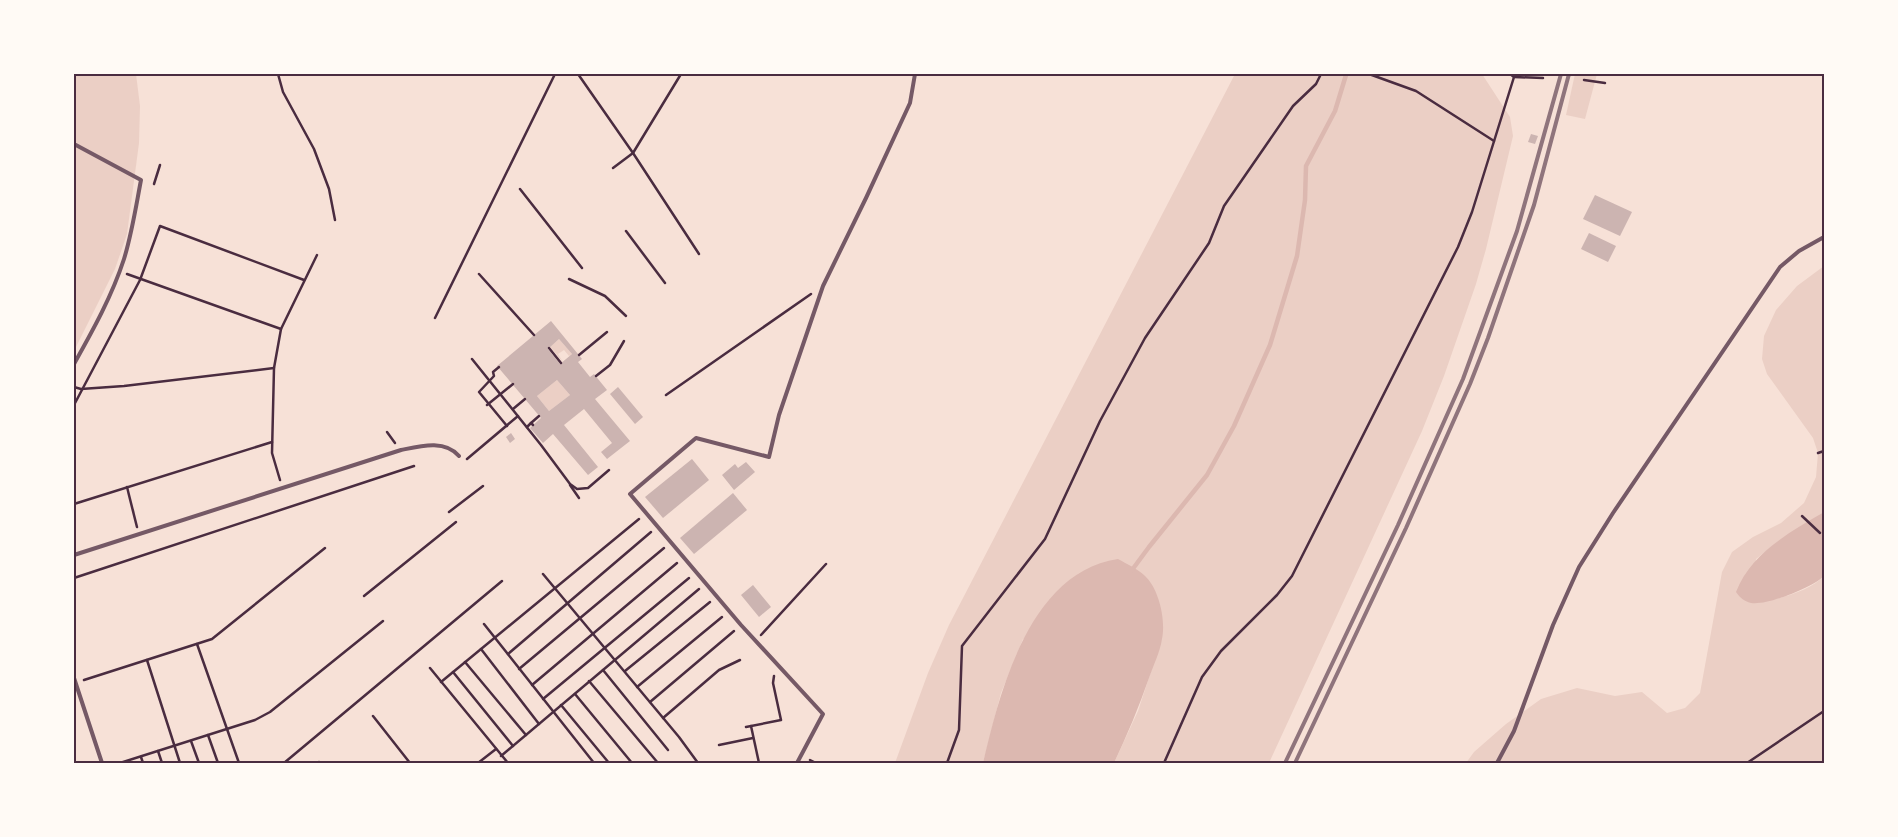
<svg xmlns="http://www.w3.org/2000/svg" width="1898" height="837" font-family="'PT Sans',sans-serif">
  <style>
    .green { fill: #ebcfc5 }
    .water { fill: #dcb8b0 }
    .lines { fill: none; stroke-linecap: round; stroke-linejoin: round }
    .stream { stroke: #dcb8b0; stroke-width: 4.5 }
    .building { fill: #ccb4b1; fill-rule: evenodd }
    .path { stroke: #4a2c40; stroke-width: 2.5 }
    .service { stroke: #755966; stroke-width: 4 }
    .rail { stroke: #8f747c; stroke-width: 4 }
    .neatline { fill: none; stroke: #4a2c40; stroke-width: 2 }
  </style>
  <rect width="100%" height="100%" fill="#f7e1d7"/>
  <!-- green -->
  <g class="green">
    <polygon points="74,74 136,74 140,106 139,143 127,234 115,269 74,351"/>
    <polygon points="1235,74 1482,74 1510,117 1513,136 1486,249 1476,284 1444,376 1422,431 1269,763 1114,763 1138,711 1162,638 1023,639 1001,693 983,763 895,763 928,673 949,625"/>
    <polygon points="1575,74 1597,74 1585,119 1566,115"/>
    <path d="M 1824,266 L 1824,512 L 1777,542 L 1756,559 L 1752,603 C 1773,601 1809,592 1824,576 L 1824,763 L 1466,763 L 1474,752 L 1506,724 L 1541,699 L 1577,688 L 1615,696 L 1642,692 L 1667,713 L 1685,708 L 1700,693 L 1722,572 L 1732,552 L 1753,537 L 1781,523 L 1804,503 L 1816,477 L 1818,453 L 1813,438 L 1767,374 L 1762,359 L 1764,336 L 1776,310 L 1797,286 Z"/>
    <polygon points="559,339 572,354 569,356 564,350 558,354 563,362 550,347"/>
    <polygon points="557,380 570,395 549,411 537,396"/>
  </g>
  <!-- water -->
  <g class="water">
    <path d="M 1824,512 L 1824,576 C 1813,587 1767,606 1751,603 C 1744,601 1740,598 1736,592 C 1751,553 1790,532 1824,512 Z"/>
    <path d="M 1118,559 C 1127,564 1136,568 1144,575 C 1159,588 1166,620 1162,639 C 1160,652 1153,666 1149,678 C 1139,707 1127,735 1114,763 L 983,763 C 1000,690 1030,572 1118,559 Z"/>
  </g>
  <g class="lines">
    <!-- stream -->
    <polyline class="stream" points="1132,570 1149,547 1207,475 1234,426 1270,345 1297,256 1305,200 1306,166 1335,111 1346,75"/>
  </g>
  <!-- building -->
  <g class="building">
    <polygon points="1531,134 1538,136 1535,144 1528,142"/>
    <polygon points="1595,195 1632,212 1620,236 1583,219"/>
    <polygon points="1589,233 1616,246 1608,262 1581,249"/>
    <path d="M 551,321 L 582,359 L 578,362 L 590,377 L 594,374 L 607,390 L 595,399 L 630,441 L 607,459 L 601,452 L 612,443 L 584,409 L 564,425 L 598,467 L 588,475 L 553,434 L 543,443 L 530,428 L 541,418 L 497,366 ZM 559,339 L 572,354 L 560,364 L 548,349 ZM 557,380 L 570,395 L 549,411 L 537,396 Z"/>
    <polygon points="618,387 643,417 635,424 610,394"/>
    <polygon points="511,433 515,439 510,443 506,437"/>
    <polygon points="692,459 709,480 663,518 645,497"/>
    <polygon points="746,462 755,472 734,490 722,475 735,464 738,468"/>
    <polygon points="733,493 747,510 694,554 680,538"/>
    <polygon points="753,585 771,607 759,617 741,595"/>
  </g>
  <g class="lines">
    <!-- path -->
    <g class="path">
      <polyline points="278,74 283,92 314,149 329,189 335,220"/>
      <polyline points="578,74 633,153 699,254"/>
      <polyline points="1369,74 1416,91 1494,141"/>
      <polyline points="1510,74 1514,77 1543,78"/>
      <polyline points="1584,80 1605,83"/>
      <polyline points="613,168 633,153 681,74"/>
      <polyline points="154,184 160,165"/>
      <polyline points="520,189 582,268"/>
      <polyline points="626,231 665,283"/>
      <polyline points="127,274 281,329"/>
      <polyline points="479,274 534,335"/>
      <polyline points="569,279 605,296 626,316"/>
      <polyline points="435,318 555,74"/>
      <polyline points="549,348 561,363"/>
      <polyline points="579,355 607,332"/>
      <polyline points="472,359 541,445 570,484 577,489 588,488 609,470"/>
      <polyline points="499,367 493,372 494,376 479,392 507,426"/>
      <polyline points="596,376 610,365 624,341"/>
      <polyline points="74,387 81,389 124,386 274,368"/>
      <polyline points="666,395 811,294"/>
      <polyline points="74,405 140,280 160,226 304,280"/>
      <polyline points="487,405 513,384"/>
      <polyline points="513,409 525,399"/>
      <polyline points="531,423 539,416"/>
      <polyline points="527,427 531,423 533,425"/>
      <polyline points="387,432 395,443"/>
      <polyline points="1818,453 1824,451"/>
      <polyline points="467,459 518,416"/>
      <polyline points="280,480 272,453 274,368 281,329 317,255"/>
      <polyline points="570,485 579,498"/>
      <polyline points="127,487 137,527"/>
      <polyline points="74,504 272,442"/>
      <polyline points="449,512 483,486"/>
      <polyline points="1802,516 1820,533"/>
      <polyline points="543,574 679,737 698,763"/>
      <polyline points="74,578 414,466"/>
      <polyline points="364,596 456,522"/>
      <polyline points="484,624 594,763"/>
      <polyline points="761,635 826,564"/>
      <polyline points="197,644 239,763"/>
      <polyline points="481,649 539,724"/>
      <polyline points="508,654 651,532"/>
      <polyline points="147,660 180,763"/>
      <polyline points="465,662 526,735"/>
      <polyline points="430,668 508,763"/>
      <polyline points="519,669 664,548"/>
      <polyline points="603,670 668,750"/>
      <polyline points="625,671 710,602"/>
      <polyline points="453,672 513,746"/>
      <polyline points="84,680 212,639 325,548"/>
      <polyline points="589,681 658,763"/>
      <polyline points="441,682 639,519"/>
      <polyline points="532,685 677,563"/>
      <polyline points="637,687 722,617"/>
      <polyline points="575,694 632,763"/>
      <polyline points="543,699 689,578"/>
      <polyline points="650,702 734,631"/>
      <polyline points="561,705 609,763"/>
      <polyline points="373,716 410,763"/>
      <polyline points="663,718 719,670 740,660"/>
      <polyline points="751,726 759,763"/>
      <polyline points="746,727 781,720 773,683 774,676"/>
      <polyline points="208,735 218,763"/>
      <polyline points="191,741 199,763"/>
      <polyline points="719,745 753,738"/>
      <polyline points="158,751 162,763"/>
      <polyline points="501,756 699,589"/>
      <polyline points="141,757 143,763"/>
      <polyline points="810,760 816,763"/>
      <polyline points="319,762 319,763"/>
      <polyline points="120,763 255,720 270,712 383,621"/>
      <polyline points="284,763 502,581"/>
      <polyline points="478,763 496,749"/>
      <polyline points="947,763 959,730 962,646 1045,539 1100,421 1145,338 1209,243 1224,206 1293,106 1316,84 1321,74"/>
      <polyline points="1164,763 1202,677 1221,651 1277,595 1292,576 1458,247 1472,212 1514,77"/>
      <polyline points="1747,763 1824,711"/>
    </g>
    <!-- service -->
    <g class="service">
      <polyline points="1824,85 1824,94"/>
      <path d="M 74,144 L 141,180 C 136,206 132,233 124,259 C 112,296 93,330 74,364"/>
      <path d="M 74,555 L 401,450 C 420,446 445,439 459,456"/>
      <polyline points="74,678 102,763"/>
      <polyline points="797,763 823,714 741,625 630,494 696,438 769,457 779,415 823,286 866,198 910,103 915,74"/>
      <polyline points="1497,763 1514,731 1553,625 1579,567 1613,513 1780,267 1799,251 1824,237"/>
    </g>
    <!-- rail -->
    <g class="rail">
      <polyline points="1285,763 1398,525 1463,379 1517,231 1561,74"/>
      <polyline points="1295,763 1406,528 1470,384 1488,338 1534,205 1569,74"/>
    </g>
  </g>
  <!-- border -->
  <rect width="1898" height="837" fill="none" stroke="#fffaf5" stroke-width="150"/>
  <rect x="75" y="75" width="1748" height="687" class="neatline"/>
</svg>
